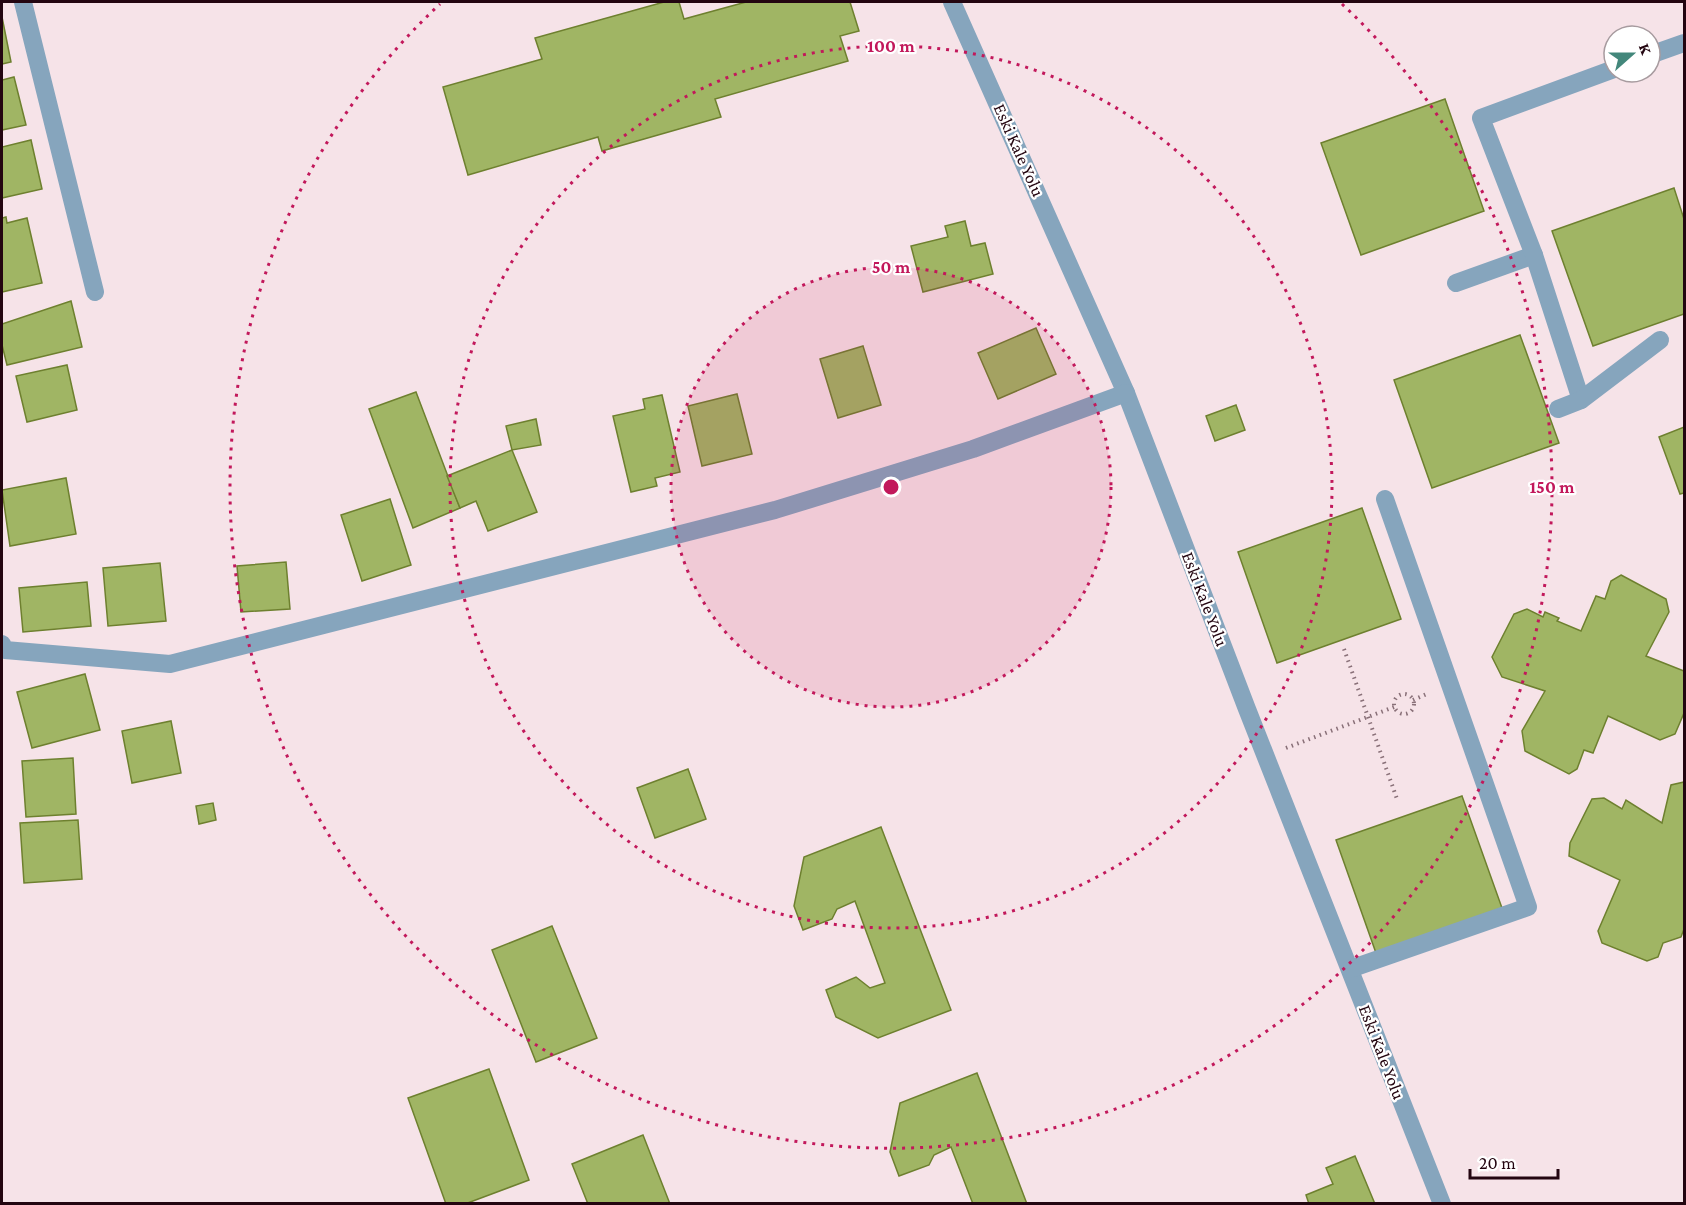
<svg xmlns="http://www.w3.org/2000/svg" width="1686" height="1205" font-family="'Crimson Pro',serif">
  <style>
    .building { fill: #a0b564; stroke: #6e802f; stroke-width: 1.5 }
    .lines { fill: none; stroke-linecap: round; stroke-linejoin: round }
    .path { stroke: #897078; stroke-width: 4; stroke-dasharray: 1.5 4.5; stroke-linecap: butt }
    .minor { stroke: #86a5bd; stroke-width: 18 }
    .ring { fill: none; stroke: #c2185b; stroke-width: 3; stroke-dasharray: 3 6 }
    .labels { text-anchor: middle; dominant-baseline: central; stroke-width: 4.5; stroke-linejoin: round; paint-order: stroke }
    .street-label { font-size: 18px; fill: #230510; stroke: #fff }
    .centre { fill: #c2185b; stroke: #fff; stroke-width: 3 }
    .ring-label { font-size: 18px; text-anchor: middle; font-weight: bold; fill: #c2185b; stroke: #fff; stroke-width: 4.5; stroke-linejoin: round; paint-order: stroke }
  </style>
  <rect width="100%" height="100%" fill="#f6e3e8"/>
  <!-- building -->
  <g class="building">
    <polygon points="664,2 679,2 684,19 746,2 850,2 859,31 840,36 848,61 715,99 721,117 602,151 598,137 468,175 443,87 542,59 535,38"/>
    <polygon points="2,17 11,62 2,64"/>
    <polygon points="14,77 26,125 2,130 2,80"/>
    <polygon points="1445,99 1484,211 1361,255 1321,143"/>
    <polygon points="31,140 42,189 2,198 2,147"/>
    <polygon points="1674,188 1684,219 1684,314 1593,346 1552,231"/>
    <polygon points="6,217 7,223 27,218 42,283 2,292 2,218"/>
    <polygon points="965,221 971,246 985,243 993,274 923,292 911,246 948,237 945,226"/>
    <polygon points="71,301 82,347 7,365 2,345 2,324"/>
    <polygon points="1036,328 1056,374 998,399 978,353"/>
    <polygon points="1520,335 1559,443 1432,488 1394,380"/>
    <polygon points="863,346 881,405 838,418 820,359"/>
    <polygon points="67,365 77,410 27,422 16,376"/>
    <polygon points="416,392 460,508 413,528 369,409"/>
    <polygon points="737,394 752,454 702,466 688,406"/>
    <polygon points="662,395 680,472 655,478 657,486 631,492 613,416 645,409 643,399"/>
    <polygon points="1236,405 1245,430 1215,441 1206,416"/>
    <polygon points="536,419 541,445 512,450 506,426"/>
    <polygon points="1684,427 1684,493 1680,494 1659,437"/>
    <polygon points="512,450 537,512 488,531 476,501 460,508 447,476"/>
    <polygon points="66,478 76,534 10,546 2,490"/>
    <polygon points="390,499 411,565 362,581 341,515"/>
    <polygon points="1362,508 1401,619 1277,663 1238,552"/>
    <polygon points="286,562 290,609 241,612 237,566"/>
    <polygon points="160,563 166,621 108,626 103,568"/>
    <polygon points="1621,575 1666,599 1669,612 1646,656 1684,671 1684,713 1675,734 1660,740 1608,716 1593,753 1584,750 1577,769 1569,774 1525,751 1522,731 1545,691 1502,677 1492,657 1514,614 1527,609 1543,617 1545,612 1559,618 1557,621 1581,631 1596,596 1605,599 1611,581"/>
    <polygon points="87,582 91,626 23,632 19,588"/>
    <polygon points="85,674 100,730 32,748 17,692"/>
    <polygon points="171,721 181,773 132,783 122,731"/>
    <polygon points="73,758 76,814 26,817 22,761"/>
    <polygon points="688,769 706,819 655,838 637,788"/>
    <polygon points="1684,782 1684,929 1681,937 1663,943 1658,957 1647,961 1602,943 1598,931 1620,880 1569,856 1570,843 1592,799 1604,798 1622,809 1626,800 1662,823 1671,785"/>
    <polygon points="1462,796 1502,908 1376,953 1336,840"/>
    <polygon points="213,803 216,820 199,824 196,806"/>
    <polygon points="78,820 82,879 24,883 20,823"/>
    <polygon points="881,827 951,1010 878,1038 836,1017 826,990 856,977 870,988 885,983 855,901 837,909 832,919 803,930 794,906 804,857"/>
    <polygon points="552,926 597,1038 536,1062 492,950"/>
    <polygon points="489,1069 529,1180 465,1204 446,1204 408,1098"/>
    <polygon points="977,1073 1027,1204 973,1204 951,1147 934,1155 929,1165 899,1176 890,1152 900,1103"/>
    <polygon points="643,1135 670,1204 588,1204 572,1164"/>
    <polygon points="1355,1156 1375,1204 1309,1204 1306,1195 1333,1184 1326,1168"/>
  </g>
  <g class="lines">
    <!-- path -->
    <g class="path">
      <polyline points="1344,649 1397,799"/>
      <circle cx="1404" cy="704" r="10"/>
      <polyline points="1413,700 1429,693"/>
      <polyline points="1286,748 1394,707"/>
    </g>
    <!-- minor -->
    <g class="minor">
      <polyline points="23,2 95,292"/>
      <polyline points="952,2 1126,393 1247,709 1442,1204"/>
      <polyline points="1650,55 1684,43"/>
      <polyline points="1456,283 1534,255"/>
      <polyline points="1581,400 1534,255 1481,118 1614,69"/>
      <polyline points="1558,409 1581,400 1660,340"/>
      <polyline points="2,644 5,650 170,664 775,510 973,449 1126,393"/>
      <polyline points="1350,969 1528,907 1385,499"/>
    </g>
  </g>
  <!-- distance rings -->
  <circle cx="891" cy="487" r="220" fill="#c2185b" fill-opacity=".12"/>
  <g class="ring">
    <circle cx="891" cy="487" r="220"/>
    <circle cx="891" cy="487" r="441"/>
    <path d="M1342 4A661 661 0 1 1 440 4"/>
  </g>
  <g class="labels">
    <!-- street labels -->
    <g class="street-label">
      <text transform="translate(1019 150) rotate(66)">Eski Kale Yolu</text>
      <text transform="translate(1205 599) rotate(69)">Eski Kale Yolu</text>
      <text transform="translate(1382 1052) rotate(69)">Eski Kale Yolu</text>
    </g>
  </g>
  <circle cx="891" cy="487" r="9" class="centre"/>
  <g class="ring-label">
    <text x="891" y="52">100 m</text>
    <text x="891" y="273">50 m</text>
    <text x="1552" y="493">150 m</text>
  </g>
  <!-- border -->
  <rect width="1686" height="1205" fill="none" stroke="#230510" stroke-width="6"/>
  <!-- north arrow -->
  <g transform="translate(1632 54) rotate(69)"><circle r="28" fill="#ffffff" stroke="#a79b9f" stroke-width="1.5"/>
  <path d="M0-4.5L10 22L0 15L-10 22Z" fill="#43877b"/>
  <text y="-9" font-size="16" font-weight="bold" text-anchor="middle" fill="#230510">K</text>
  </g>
  <!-- scale -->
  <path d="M1470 1169v9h88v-9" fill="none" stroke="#230510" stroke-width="3"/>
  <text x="1479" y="1169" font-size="18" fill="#230510" stroke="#ffffff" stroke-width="4.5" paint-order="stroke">20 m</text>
</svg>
